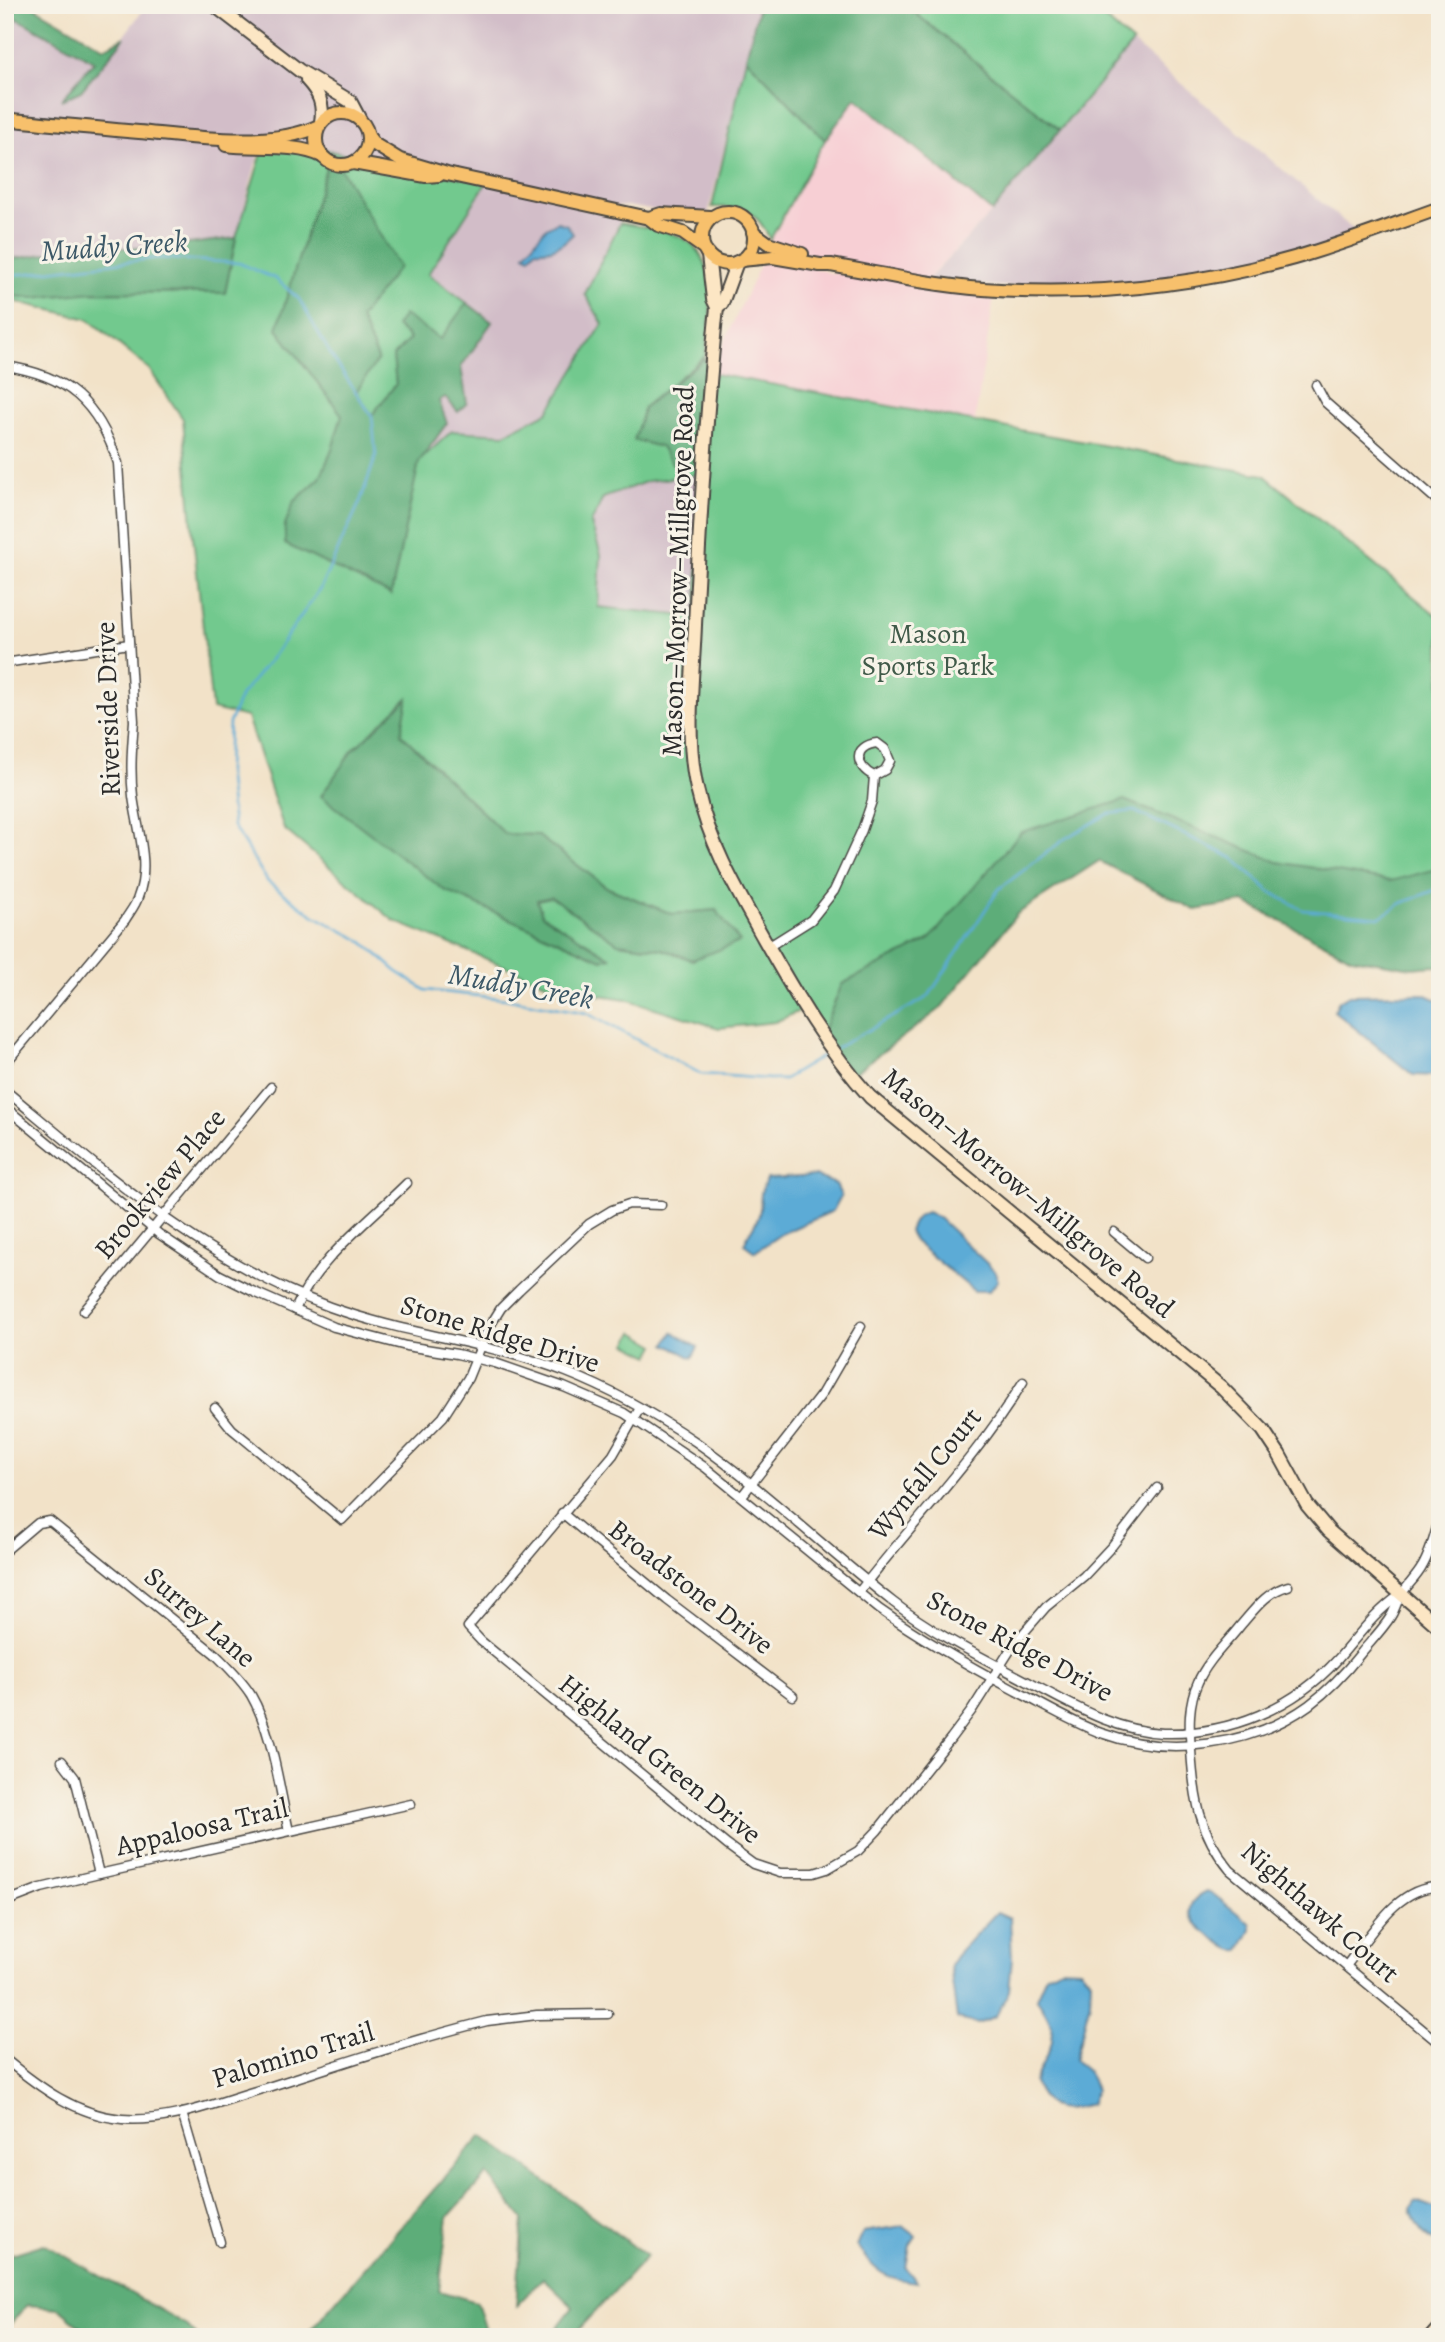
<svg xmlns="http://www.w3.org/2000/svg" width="1445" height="2342" font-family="Alegreya,serif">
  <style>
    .built { fill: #f7cfd4 }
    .industrial { fill: #d2bdc8 }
    .green { fill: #72c98e; stroke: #4e7a5c; stroke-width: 2; fill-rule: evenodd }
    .forest { fill: #5dad79; stroke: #446c52; stroke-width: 2 }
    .water { fill: #5cabd6; stroke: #446b80; stroke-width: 2 }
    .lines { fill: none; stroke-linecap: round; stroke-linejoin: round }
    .stream { stroke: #5cabd6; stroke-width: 2.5 }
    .street-casing { stroke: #494643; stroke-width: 11 }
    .secondary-casing { stroke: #494643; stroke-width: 16 }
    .primary-casing { stroke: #494643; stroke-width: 16 }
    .street { stroke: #fff; stroke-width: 8 }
    .secondary { stroke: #fce6c4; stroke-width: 12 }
    .primary { stroke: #f7c06c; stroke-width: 12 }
    .labels { text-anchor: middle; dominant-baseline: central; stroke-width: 6; stroke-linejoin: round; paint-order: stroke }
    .street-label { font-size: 28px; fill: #2b2b2b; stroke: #f7f3e8 }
    .park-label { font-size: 28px; fill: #405a49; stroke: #f7f3e8 }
    .water-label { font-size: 30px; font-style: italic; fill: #3c5867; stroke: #f7f3e8 }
  </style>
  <rect width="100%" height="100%" fill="#f7f3e8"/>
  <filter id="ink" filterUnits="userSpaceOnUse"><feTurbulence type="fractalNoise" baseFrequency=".0143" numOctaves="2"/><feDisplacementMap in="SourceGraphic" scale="14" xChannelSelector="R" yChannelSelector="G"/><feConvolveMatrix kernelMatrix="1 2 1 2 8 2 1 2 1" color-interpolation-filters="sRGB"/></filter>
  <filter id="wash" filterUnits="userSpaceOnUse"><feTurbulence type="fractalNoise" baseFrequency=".00686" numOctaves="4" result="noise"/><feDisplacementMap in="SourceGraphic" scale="28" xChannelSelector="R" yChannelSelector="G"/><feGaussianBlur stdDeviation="1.57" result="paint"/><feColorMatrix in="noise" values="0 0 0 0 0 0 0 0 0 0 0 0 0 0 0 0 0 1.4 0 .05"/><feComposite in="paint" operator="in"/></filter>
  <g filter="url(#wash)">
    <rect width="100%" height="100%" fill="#f2e2c8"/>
    <!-- built -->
    <polygon class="built" points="855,98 992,212 925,282 995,290 975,421 710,373 761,263 770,260 805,265 830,273 880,275 770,243 825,140"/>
    <!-- industrial -->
    <g class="industrial">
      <polygon points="147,5 759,5 708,214 645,209 627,206 600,208 624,212 585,294 603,324 548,412 505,434 452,431 419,461 446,423 439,401 445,396 467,403 461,367 492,322 427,274 487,183 375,159 261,144 236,238 158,248 84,248 5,260 5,12 94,62 63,99 82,91"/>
      <polygon points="1133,43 1361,236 1295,258 1110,290 925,283 992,212"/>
      <polygon points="702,474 696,617 598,607 601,555 591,523 603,498 648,481"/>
    </g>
    <!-- green -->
    <g class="green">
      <polygon points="905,5 1089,5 1133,43 1060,130"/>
      <path d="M 746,58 L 825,140 L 770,240 C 757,210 744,207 712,207 Z"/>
      <path d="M 264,146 L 322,154 L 324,149 L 372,162 L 487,182 L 428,274 L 467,303 L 440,339 L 403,316 L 410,339 L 393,356 L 396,384 L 372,416 L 356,391 L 378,359 L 360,318 L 331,153 L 277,329 L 342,415 L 332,450 L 320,478 L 294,502 L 285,525 L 391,595 L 419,461 L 452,431 L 505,434 L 548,412 L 603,324 L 585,294 L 620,223 C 641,227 671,229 689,242 C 721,265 710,324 705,356 L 644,407 L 635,440 L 661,447 L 710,373 L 1264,475 L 1440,618 L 1440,966 L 1134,811 L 832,1051 L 804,1009 L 775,1022 L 719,1028 L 626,999 L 560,989 L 394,921 L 284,829 L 247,717 L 212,709 L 193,537 L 183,419 L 149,369 L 88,319 L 5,299 L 5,295 L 33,298 L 93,292 L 225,293 L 236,238 ZM 702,474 L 696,617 L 598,607 L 601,555 L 591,523 L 603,498 L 648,481 ZM 407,699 L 400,733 L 505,834 L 537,835 L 608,888 L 672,914 L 716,910 L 692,960 L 662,949 L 618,943 L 551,897 L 537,900 L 542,915 L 610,957 L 602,960 L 444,890 L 352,751 Z"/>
      <polygon points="634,1332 656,1345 650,1356 627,1344"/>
    </g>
    <!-- forest -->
    <g class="forest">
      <polygon points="5,5 31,5 104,48 125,37 81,91 61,100 94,61 5,12"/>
      <polygon points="759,5 905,5 1060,130 992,212 856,98 825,140 746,58"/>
      <polygon points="331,152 399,267 360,318 378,359 356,392 372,415 396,384 393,356 410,339 396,326 404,315 440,339 467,303 492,322 461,367 467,403 458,412 445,397 439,401 447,423 419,462 391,595 285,544 285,525 294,502 320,478 332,450 342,415 277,329"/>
      <polygon points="236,238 225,293 93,292 33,298 5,295 5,260 84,248 158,248"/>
      <polygon points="705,358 710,373 703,462 674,466 661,447 634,440 644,407"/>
      <polygon points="408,698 401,734 505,834 537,835 608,888 672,914 716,910 740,942 692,960 662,949 618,943 551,897 537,900 542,915 610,957 602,960 444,890 321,796 352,751"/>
      <polygon points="1124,800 1278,862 1391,881 1440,868 1440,969 1435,966 1412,968 1352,958 1244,902 1195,910 1099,861 1017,914 940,1009 850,1076 821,1035 842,984 929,940 1021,832"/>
      <polygon points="482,2135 647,2256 572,2337 550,2337 573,2307 543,2278 516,2306 523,2219 487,2174 448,2217 439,2291 477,2302 488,2337 304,2337"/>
      <polygon points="44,2244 183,2323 199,2337 93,2337 58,2308 27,2305 5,2330 5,2256"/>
    </g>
    <!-- water -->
    <g class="water">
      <path d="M 557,222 L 567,225 L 573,234 C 560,247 553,251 535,250 L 530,257 L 525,254 L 545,229 Z"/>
      <polygon points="1424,994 1440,1001 1440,1076 1413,1075 1334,1011 1339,1001 1349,995"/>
      <path d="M 815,1176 L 836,1184 L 841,1196 L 833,1211 L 781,1234 L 755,1252 L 744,1244 C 748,1234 754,1227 758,1218 C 763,1204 757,1193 767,1179 Z"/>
      <path d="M 927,1212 L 939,1218 L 995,1271 L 998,1281 L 989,1291 L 974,1291 L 914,1241 L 909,1231 C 913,1221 916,1216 927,1212 Z"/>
      <polygon points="673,1332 698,1347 692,1358 666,1344"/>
      <path d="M 1207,1891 L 1212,1893 L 1251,1924 L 1251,1930 L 1240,1950 C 1230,1952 1223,1944 1215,1939 C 1194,1925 1175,1907 1207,1891 Z"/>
      <polygon points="997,1912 1010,1918 1012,1958 1009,1991 996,2016 978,2024 957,2019 950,1966 959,1952"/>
      <path d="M 1061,1968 L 1080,1969 L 1091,1980 L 1090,2002 L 1075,2060 L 1089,2073 L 1096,2090 L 1091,2104 C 1060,2112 1047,2113 1034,2082 C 1052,2042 1064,2036 1036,1998 L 1046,1975 Z"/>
      <path d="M 1416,2201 L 1440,2210 L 1440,2245 C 1424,2236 1416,2228 1411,2209 Z"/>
      <path d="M 903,2226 L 916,2236 L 910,2245 L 906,2268 L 917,2282 C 886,2279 875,2273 857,2246 L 863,2232 Z"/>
    </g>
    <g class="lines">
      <!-- stream -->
      <g class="stream">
        <polyline points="5,276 158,258 239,263 276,279 299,299 331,355 372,416 376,456 360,502 320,589 273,656 241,695 229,723 227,770 233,826 268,882 313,915 362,941 396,971 425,990 515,1000 587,1013 701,1074 783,1080 828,1053"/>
        <polyline points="836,1048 928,997 999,889 1066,838 1108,814 1134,811 1233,858 1269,891 1303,910 1380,917 1402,903 1440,888"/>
      </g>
    </g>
  </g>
  <g filter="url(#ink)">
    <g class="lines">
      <!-- street casing -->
      <g class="street-casing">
        <g id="street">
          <path d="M 5,366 C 68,375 98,403 118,463 L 134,721 C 132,746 130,771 133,796 C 137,829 151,864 138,897 C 136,905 129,913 125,920 L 5,1064"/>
          <polyline points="1316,385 1325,402 1440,503"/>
          <polyline points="5,663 129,644"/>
          <path d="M 768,947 L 811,920 L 834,891 L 862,830 L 872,801 L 874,776 L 885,770 L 890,761 L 885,749 L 877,743 C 853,746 854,766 874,776"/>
          <path d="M 5,1090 C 109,1176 201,1260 330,1307 C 407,1335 490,1342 566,1372 C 612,1390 656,1415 696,1442 C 765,1490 826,1550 893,1602 C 935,1635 986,1659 1034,1685 C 1074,1706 1116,1731 1163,1733 C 1229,1735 1294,1708 1338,1659 C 1358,1636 1375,1612 1400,1595"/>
          <path d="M 5,1107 L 159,1234 L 220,1275 L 252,1291 L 334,1327 L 406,1346 L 457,1354 L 495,1363 L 564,1387 L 624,1413 L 706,1468 L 879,1609 C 923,1640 969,1666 1016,1691 C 1044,1705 1071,1722 1101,1733 C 1167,1757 1251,1747 1309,1705 C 1329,1690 1346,1672 1361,1653 C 1371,1641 1383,1629 1391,1616 C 1395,1610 1396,1603 1400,1597 C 1406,1586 1416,1578 1422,1567 C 1431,1552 1435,1534 1440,1517"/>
          <polyline points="1114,1232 1145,1258"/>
          <path d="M 295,1310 C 315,1261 370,1220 407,1183"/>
          <polyline points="84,1311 271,1087"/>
          <polyline points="215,1408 232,1429 342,1520 443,1417 468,1378 488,1329 501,1308 519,1290 589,1224 612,1210 629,1204 661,1205"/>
          <polyline points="640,1408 613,1455 468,1627 481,1641 727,1845 753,1864 780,1873 814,1873 827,1869 858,1851 877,1831 951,1738 972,1710 1014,1644 1046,1607 1084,1576 1112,1546 1157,1488"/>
          <polyline points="742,1496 821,1395 861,1326"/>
          <polyline points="562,1513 667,1600 793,1696"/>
          <path d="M 5,1551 L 38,1523 L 50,1521 L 215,1654 C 228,1667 241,1679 251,1695 C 273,1733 279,1788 289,1831"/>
          <path d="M 1288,1586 C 1266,1592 1255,1609 1240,1626 C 1226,1644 1207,1661 1198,1682 C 1188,1703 1189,1727 1191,1750 C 1194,1797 1199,1833 1230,1870 L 1440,2044"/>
          <path d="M 859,1592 C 913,1522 977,1458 1023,1382"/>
          <polyline points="62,1761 75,1778 99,1874"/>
          <polyline points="5,1902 41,1888 99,1874 411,1804"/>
          <path d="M 1346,1966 C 1370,1936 1397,1885 1440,1887"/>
          <path d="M 5,2059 C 39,2087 76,2115 122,2119 C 169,2123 217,2102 262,2089 C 337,2065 411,2040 487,2021 L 537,2015 L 608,2014"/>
          <polyline points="182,2113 220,2242"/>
        </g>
      </g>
      <!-- secondary casing -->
      <g class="secondary-casing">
        <g id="secondary">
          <polyline points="214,5 300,71 350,101 359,118"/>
          <path d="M 307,80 C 319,93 324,104 321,122"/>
          <path d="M 708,255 L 713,299 L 717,307 C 706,413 700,519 695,625 C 693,678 685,736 697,789 C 709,843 737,891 764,939 C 795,994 827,1049 870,1097 L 1221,1387 L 1263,1430 L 1279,1454 L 1307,1505 L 1329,1531 L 1440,1628"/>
          <polyline points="717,307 722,303 737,262"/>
          <polyline points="1431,2337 1440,2327"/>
        </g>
      </g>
      <!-- primary casing -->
      <g class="primary-casing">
        <g id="primary">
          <circle cx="342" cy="139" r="26"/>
          <path d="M 5,119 C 50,124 94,128 139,132 C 192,137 270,149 319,126"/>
          <polyline points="368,136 374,144 400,160 447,174 649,218 658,225 683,233 704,248"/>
          <path d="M 226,145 C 256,149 296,143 322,156"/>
          <polyline points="353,163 426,176 439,175"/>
          <circle cx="728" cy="238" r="26"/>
          <polyline points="649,218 661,214 710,217"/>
          <polyline points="753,232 768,243 802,254"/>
          <path d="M 741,260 L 773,257 L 820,265 L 831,265 C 882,274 932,285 983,289 C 1088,297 1193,286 1294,258 C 1343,244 1392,225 1440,208"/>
        </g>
      </g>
      <!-- street -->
      <use href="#street" class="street"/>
      <!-- secondary -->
      <use href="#secondary" class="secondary"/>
      <!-- primary -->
      <use href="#primary" class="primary"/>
    </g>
  </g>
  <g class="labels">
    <!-- street labels -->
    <g class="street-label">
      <text transform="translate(678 571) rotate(-88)">Mason–Morrow–Millgrove Road</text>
      <text transform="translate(108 709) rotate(-92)">Riverside Drive</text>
      <text transform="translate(160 1184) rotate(-50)">Brookview Place</text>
      <text transform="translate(1028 1193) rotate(40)">Mason–Morrow–Millgrove Road</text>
      <text transform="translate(500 1334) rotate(17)">Stone Ridge Drive</text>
      <text transform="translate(925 1474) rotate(-51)">Wynfall Court</text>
      <text transform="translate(691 1587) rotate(38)">Broadstone Drive</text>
      <text transform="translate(200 1617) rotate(41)">Surrey Lane</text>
      <text transform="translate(1020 1646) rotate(28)">Stone Ridge Drive</text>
      <text transform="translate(660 1759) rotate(39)">Highland Green Drive</text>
      <text transform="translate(202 1827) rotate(-13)">Appaloosa Trail</text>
      <text transform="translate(1320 1912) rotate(41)">Nighthawk Court</text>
      <text transform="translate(293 2055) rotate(-17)">Palomino Trail</text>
    </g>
    <!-- park labels -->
    <g class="park-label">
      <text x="928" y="634">Mason<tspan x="928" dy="32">Sports Park</tspan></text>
    </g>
    <!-- water labels -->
    <g class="water-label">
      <text transform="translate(114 246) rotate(-4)">Muddy Creek</text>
      <text transform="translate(521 986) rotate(10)">Muddy Creek</text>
    </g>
  </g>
  <!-- margin -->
  <rect width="1445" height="2342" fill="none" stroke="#f7f3e8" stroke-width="28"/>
</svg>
